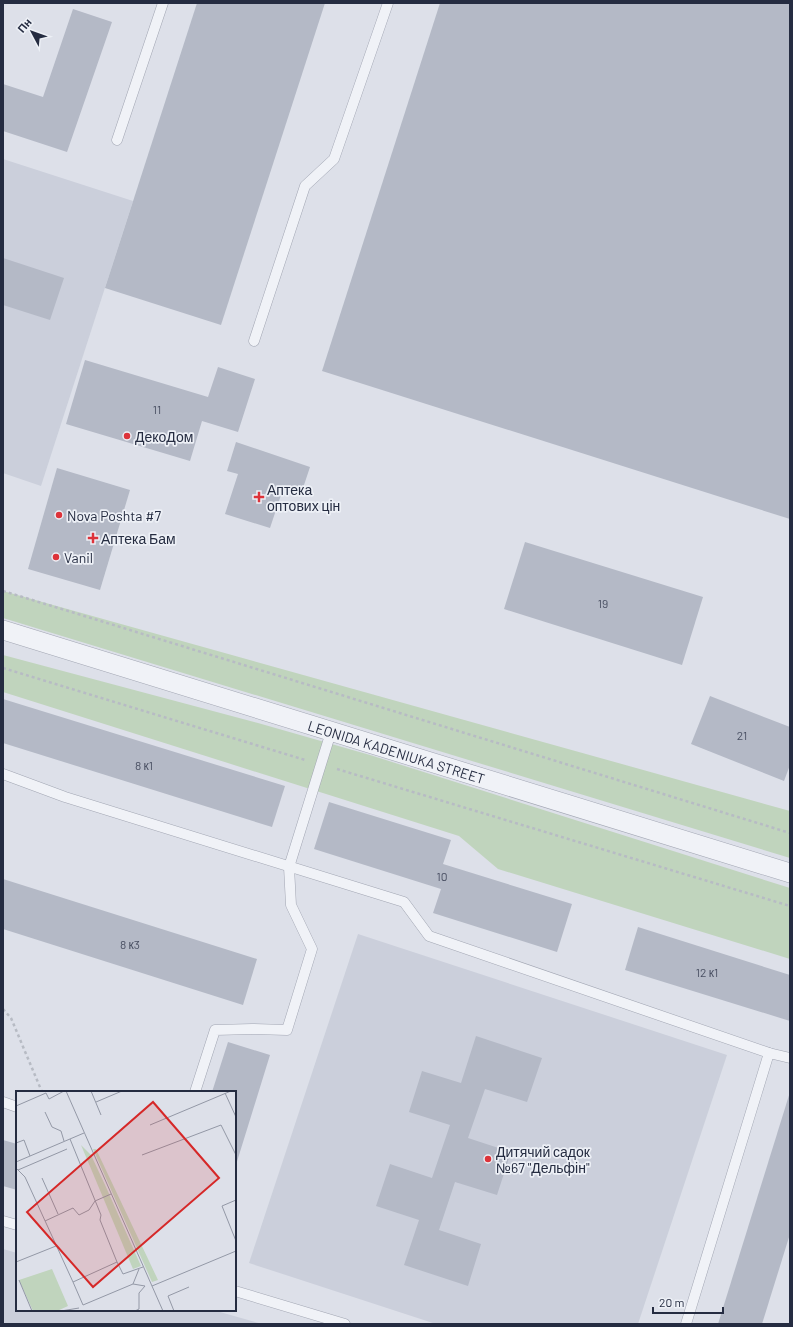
<svg xmlns="http://www.w3.org/2000/svg" width="793" height="1327" font-family="Barlow,sans-serif">
  <style>
    .built { fill: #cbcfdb }
    .green { fill: #c0d4bd }
    .building { fill: #b4b9c6 }
    .lines { fill: none; stroke-linecap: round; stroke-linejoin: round }
    .service-casing { stroke: #a2a6b3; stroke-width: 11 }
    .minor-casing { stroke: #a2a6b3; stroke-width: 20 }
    .path { stroke: #b7bbc4; stroke-width: 2.5; stroke-dasharray: 3 3; stroke-linecap: butt }
    .service { stroke: #f0f2f7; stroke-width: 10 }
    .minor { stroke: #f0f2f7; stroke-width: 19 }
    .poi-dot { fill: #dd333a; stroke: #edf0f6; stroke-width: 1.5 }
    .labels { text-anchor: middle; dominant-baseline: central; stroke-width: 3.5; stroke-linejoin: round; paint-order: stroke }
    .number-label { font-size: 12px; fill: #494f62 }
    .poi-label { font-size: 14px; fill: #252c41; stroke: #edf0f6; text-anchor: start }
    .street-label { font-size: 14px; fill: #252c41; stroke: #edf0f6 }
    .inset-road { fill: none; stroke: #9398a6; stroke-width: 1 }
    .view { fill: #d62828; fill-opacity: 0.15; stroke: #d62828; stroke-width: 2 }
    .inset-edge { fill: none; stroke: #252c41; stroke-width: 2 }
  </style>
  <rect width="100%" height="100%" fill="#dde0e9"/>
  <!-- built -->
  <g class="built">
    <polygon points="3,159 133,201 41,486 3,473"/>
    <polygon points="358,934 727,1055 638,1324 436,1324 249,1263"/>
    <polygon points="3,1249 17,1253 17,1310 213,1310 262,1324 3,1324"/>
  </g>
  <!-- green -->
  <g class="green">
    <polygon points="3,591 790,811 790,858 3,618"/>
    <polygon points="3,655 258,723 370,755 790,888 790,959 498,869 459,836 3,692"/>
  </g>
  <!-- building -->
  <g class="building">
    <polygon points="197,3 325,3 221,325 105,288"/>
    <polygon points="440,3 790,3 790,519 322,371"/>
    <polygon points="73,9 112,22 67,152 3,131 3,84 43,97"/>
    <polygon points="3,258 64,278 50,320 3,305"/>
    <polygon points="85,360 208,397 218,367 255,379 238,432 202,421 190,461 66,424"/>
    <polygon points="236,442 310,467 301,494 283,489 270,528 225,514 238,474 227,471"/>
    <polygon points="57,468 130,490 100,590 28,569"/>
    <polygon points="525,542 703,597 682,665 504,609"/>
    <polygon points="710,696 790,727 790,765 784,781 691,744"/>
    <polygon points="3,699 285,786 272,827 3,743"/>
    <polygon points="329,802 451,840 443,864 572,904 557,952 433,913 441,889 314,849"/>
    <polygon points="3,879 257,959 243,1005 3,929"/>
    <polygon points="638,927 790,975 790,1021 625,970"/>
    <polygon points="476,1036 542,1058 527,1102 485,1089 468,1138 511,1152 497,1195 455,1182 439,1230 481,1244 468,1286 404,1265 419,1220 376,1206 390,1164 432,1178 450,1125 409,1112 422,1071 461,1083"/>
    <polygon points="228,1042 270,1055 235,1168 235,1092 212,1092"/>
    <polygon points="790,1092 790,1234 762,1324 718,1324"/>
    <polygon points="3,1140 17,1144 17,1190 3,1186"/>
  </g>
  <g class="lines">
    <!-- service casing -->
    <g class="service-casing">
      <g id="service">
        <polyline points="117,140 163,3"/>
        <polyline points="254,341 305,186 334,159 388,3"/>
        <polyline points="3,774 65,797 404,902 429,936 769,1053"/>
        <polyline points="195,1092 215,1030 252,1029 287,1030 312,949 291,905 289,867 331,732"/>
        <polyline points="3,1102 17,1107"/>
        <polyline points="3,1221 17,1225"/>
        <polyline points="235,1291 345,1324"/>
        <polyline points="686,1324 769,1053 790,1058"/>
      </g>
    </g>
    <!-- minor casing -->
    <g class="minor-casing">
      <g id="minor">
        <path id="s1" d="M 3,630 L 790,873"/>
      </g>
    </g>
    <!-- path -->
    <g class="path">
      <polyline points="3,591 790,833"/>
      <polyline points="3,668 305,760"/>
      <polyline points="337,769 790,906"/>
      <polyline points="3,1009 11,1018 42,1092"/>
    </g>
    <!-- service -->
    <use href="#service" class="service"/>
    <!-- minor -->
    <use href="#minor" class="minor"/>
  </g>
  <!-- markers -->
  <g class="poi-dot">
    <circle cx="127" cy="436" r="4"/>
    <path d="M257 491h4v4h4v4h-4v4h-4v-4h-4v-4h4z"/>
    <circle cx="59" cy="515" r="4"/>
    <path d="M91 532h4v4h4v4h-4v4h-4v-4h-4v-4h4z"/>
    <circle cx="56" cy="557" r="4"/>
    <circle cx="488" cy="1159" r="4"/>
  </g>
  <g class="labels">
    <!-- number labels -->
    <g class="number-label">
      <text x="157" y="409">11</text>
      <text x="603" y="603">19</text>
      <text x="742" y="735">21</text>
      <text x="144" y="765">8 к1</text>
      <text x="442" y="876">10</text>
      <text x="130" y="944">8 к3</text>
      <text x="707" y="972">12 к1</text>
    </g>
    <!-- poi labels -->
    <g class="poi-label">
      <text x="135" y="436">ДекоДом</text>
      <text x="267" y="489">Аптека<tspan x="267" dy="16">оптових цін</tspan></text>
      <text x="67" y="515">Nova Poshta #7</text>
      <text x="101" y="538">Аптека Бам</text>
      <text x="64" y="557">Vanil</text>
      <text x="496" y="1151">Дитячий садок<tspan x="496" dy="16">№67 "Дельфін"</tspan></text>
    </g>
    <!-- street labels -->
    <g class="street-label">
      <text stroke="none"><textPath href="#s1" startOffset="412">LEONIDA KADENIUKA STREET</textPath></text>
    </g>
  </g>
  <!-- overview -->
  <g transform="translate(16 1091)">
    <rect width="220" height="220" fill="#dde0e9"/>
    <path d="M 65,54 L 75,64 L 90,96 L 125,175 L 117,178 ZM 77,58 L 80,58 L 142,189 L 136,191 ZM 36,178 L 52,215 L 41,220 L 17,220 L 3,189 Z" fill="#c0d4bd"/>
    <path class="inset-road" d="M 50,0 L 147,220M 75,0 L 85,24M 30,2 L 33,8 L 48,0M 209,2 L 220,26M 80,11 L 106,0M 0,15 L 30,2M 29,21 L 36,36 L 45,40 L 48,50M 134,34 L 215,0M 54,48 L 85,124 L 84,129 L 101,171M 0,52 L 8,49 L 14,65M 126,64 L 205,34 L 220,64M 0,71 L 68,42M 0,77 L 9,86 L 57,191 L 101,171 L 107,183 L 127,176M 2,79 L 51,58M 26,87 L 42,123M 220,109 L 206,115 L 220,150M 29,130 L 57,117 L 63,124 L 73,119 L 79,110 L 95,103M 0,171 L 40,155M 3,189 L 16,220M 57,191 L 67,214 L 117,193 L 123,178M 117,193 L 129,195M 136,195 L 220,160M 45,220 L 63,217M 119,220 L 123,218 L 123,202 L 129,195M 158,220 L 152,205 L 173,196"/>
    <path class="view" d="M 137,11 L 203,87 L 77,196 L 11,121 Z"/>
    <rect width="220" height="220" class="inset-edge"/>
  </g>
  <!-- border -->
  <rect width="793" height="1327" fill="none" stroke="#252c41" stroke-width="8"/>
  <!-- north arrow -->
  <g transform="translate(32 32) rotate(311)" stroke="#edf0f6" stroke-width="3" paint-order="stroke">
  <path d="M0-3L7 15L0 10L-7 15Z" fill="#252c41"/>
  <text y="-6" font-size="11" font-weight="bold" text-anchor="middle" fill="#252c41">Пн</text>
  </g>
  <!-- scale -->
  <path d="M653 1307v6h70v-6" fill="none" stroke="#252c41" stroke-width="2"/>
  <text x="659" y="1307" font-size="12" fill="#252c41" stroke="#edf0f6" stroke-width="3" paint-order="stroke">20 m</text>
</svg>
